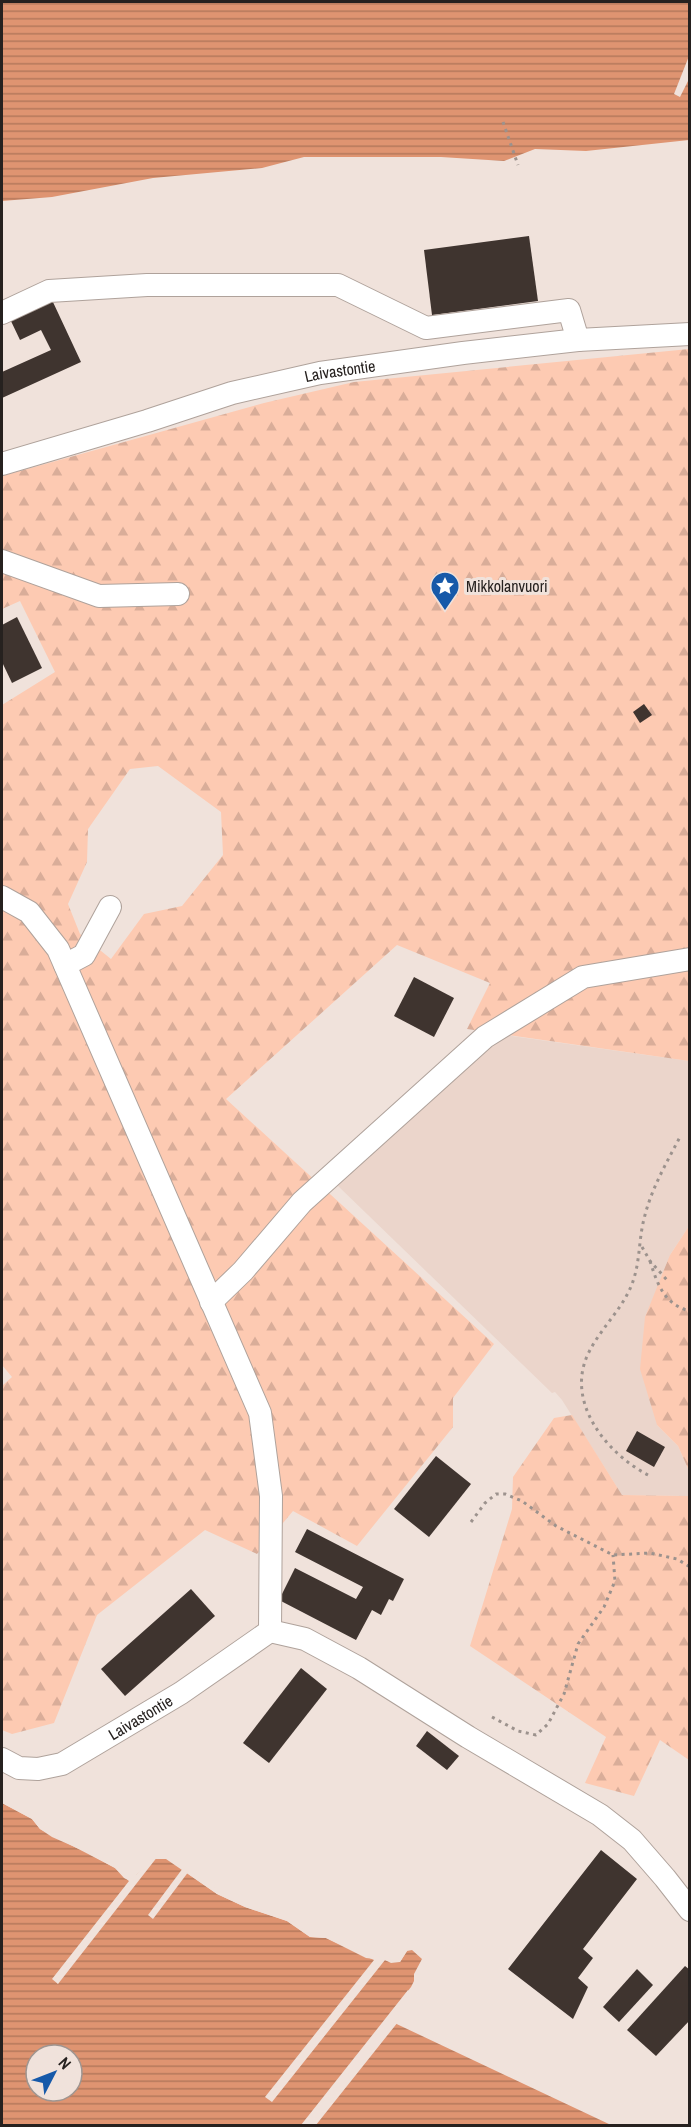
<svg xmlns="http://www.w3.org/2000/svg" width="691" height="2127" font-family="'Archivo Narrow',sans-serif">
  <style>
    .built { fill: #ebd5cb }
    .forest { fill: url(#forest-firs); fill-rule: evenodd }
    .water { fill: url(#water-rules); fill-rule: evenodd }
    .pier { fill: #f0e2db }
    .building { fill: #3f342f }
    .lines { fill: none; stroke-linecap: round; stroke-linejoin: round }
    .minor-casing { stroke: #afa29b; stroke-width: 24 }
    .path { stroke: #9c928d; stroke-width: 3; stroke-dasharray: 3 4.5; stroke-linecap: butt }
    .minor { stroke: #fff; stroke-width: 22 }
    .labels { text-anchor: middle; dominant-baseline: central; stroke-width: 6; stroke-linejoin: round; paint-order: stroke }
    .street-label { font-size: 16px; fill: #26211f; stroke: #f0e2db }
    .poi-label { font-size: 16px; fill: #26211f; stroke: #f0e2db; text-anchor: start }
  </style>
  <defs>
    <pattern id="forest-firs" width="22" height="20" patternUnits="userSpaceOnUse" patternTransform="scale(1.5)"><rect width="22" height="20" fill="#fdcab2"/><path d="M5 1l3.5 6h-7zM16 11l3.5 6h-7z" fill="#d9ad99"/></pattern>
    <pattern id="water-rules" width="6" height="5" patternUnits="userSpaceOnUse" patternTransform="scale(1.5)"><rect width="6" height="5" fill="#df9471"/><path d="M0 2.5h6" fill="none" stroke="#b5785c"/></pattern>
  </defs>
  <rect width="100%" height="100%" fill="#f0e2db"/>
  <!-- built -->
  <polygon class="built" points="498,1034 689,1061 689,1226 670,1255 657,1425 678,1446 689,1471 689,1496 622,1495 562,1400 555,1392 552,1393 337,1185"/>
  <!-- forest -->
  <g class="forest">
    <path d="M 689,349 L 689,1061 L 467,1029 L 490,983 L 397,945 L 226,1099 L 494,1344 L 453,1398 L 453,1427 L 357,1546 L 293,1511 L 257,1554 L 205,1530 L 97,1615 L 54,1723 L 12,1734 L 2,1730 L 2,1386 L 12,1377 L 2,1365 L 2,705 L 55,672 L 20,601 L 2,609 L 2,476 L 264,403 L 354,382 ZM 158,766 L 221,812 L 223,855 L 182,906 L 144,914 L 111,959 L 80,934 L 68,904 L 87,862 L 88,829 L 130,769 Z"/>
    <polygon points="689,1226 689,1471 678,1446 657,1425 640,1369 645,1317 670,1255"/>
    <polygon points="572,1415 622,1495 689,1496 689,1760 660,1740 634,1796 585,1783 606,1737 470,1646 512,1509 513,1477 554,1418"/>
  </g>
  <!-- water -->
  <g class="water">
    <polygon points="2,2 689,2 689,140 586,151 535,149 504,161 441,157 304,157 262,168 153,178 52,197 2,201"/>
    <path d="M 2,1803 L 32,1819 L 40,1829 L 115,1868 L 124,1878 L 130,1881 L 153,1859 L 166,1859 L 217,1894 L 245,1907 L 287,1921 L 310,1937 L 326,1938 L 366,1958 L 400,1962 L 407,1951 L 412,1950 L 422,1959 L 414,1974 L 414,1981 L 411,1987 L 386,2019 L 611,2125 L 2,2125 ZM 36,2055 L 72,2055 L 72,2091 L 36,2091 Z"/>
  </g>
  <!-- pier -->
  <g class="pier">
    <polygon points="689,56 689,79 680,97 674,94"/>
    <polygon points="2,1800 34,1817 42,1827 53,1835 87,1849 116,1866 130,1878 137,1874 151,1856 158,1856 58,1984 52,1979 129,1881 115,1868 86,1852 52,1837 40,1829 32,1819 2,1803"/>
    <polygon points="183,1868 189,1871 153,1919 148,1915"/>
    <polygon points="190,1871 219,1891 246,1904 288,1918 311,1934 327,1936 367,1955 373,1957 383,1956 392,1960 398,1959 404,1950 407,1951 400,1962 391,1963 385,1960 272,2102 265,2097 374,1960 326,1938 310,1937 287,1921 245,1907 217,1894 190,1875"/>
    <polygon points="408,1990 410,1992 390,2018 398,2022 316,2125 301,2125"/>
  </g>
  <!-- building -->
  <g class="building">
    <polygon points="529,236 538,301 432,315 424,250"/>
    <polygon points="52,300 81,362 2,398 2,372 51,350 41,330 20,340 10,319"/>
    <polygon points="17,617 42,668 12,683 2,662 2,625"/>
    <polygon points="644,704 652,715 640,723 633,712"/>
    <polygon points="414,977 454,998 434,1037 394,1016"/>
    <polygon points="637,1431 665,1447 654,1467 626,1451"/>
    <polygon points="436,1456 471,1484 429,1537 394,1509"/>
    <polygon points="307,1529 404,1579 393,1601 389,1599 381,1615 372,1610 356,1640 279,1600 295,1568 356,1599 363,1587 295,1552"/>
    <polygon points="191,1589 215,1616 125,1696 101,1669"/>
    <polygon points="301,1668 327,1689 269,1763 243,1743"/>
    <polygon points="427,1731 459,1756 447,1770 416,1746"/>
    <polygon points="601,1850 637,1879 583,1949 593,1958 578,1978 588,1987 573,2019 508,1969"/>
    <polygon points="685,1966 690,1970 690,2020 656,2056 627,2030"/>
    <polygon points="637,1969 653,1985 619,2022 603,2007"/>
  </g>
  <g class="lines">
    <!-- minor casing -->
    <g class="minor-casing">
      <g id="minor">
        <polyline points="2,313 49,291 147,285 338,285 426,328 569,310 578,340"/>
        <path id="s1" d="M 2,464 L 147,421 L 232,393 L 320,373 L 463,353 L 578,340 L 690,334"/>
        <polyline points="2,561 99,596 178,594"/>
        <polyline points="2,897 29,912 58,949 260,1413 271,1496 270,1631"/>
        <polyline points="65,965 84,955 110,907"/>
        <polyline points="211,1302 243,1271 302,1202 485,1037 583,977 690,959"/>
        <polyline points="270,1631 305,1639 359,1668 468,1737 600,1815 632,1840 665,1878 690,1910"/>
        <path id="s2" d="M 2,1759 L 19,1768 L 38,1769 L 62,1764 L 181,1693 L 270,1631"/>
      </g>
    </g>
    <!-- path -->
    <g class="path">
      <polyline points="503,122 518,165"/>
      <polyline points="642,1247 650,1261 667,1280"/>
      <path d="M 650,1261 C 657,1283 664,1305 690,1311"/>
      <path d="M 648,1475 C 606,1453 564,1401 589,1352 C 602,1326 626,1306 634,1278 C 640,1259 639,1238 644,1219 C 651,1189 667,1162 681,1135"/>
      <polyline points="471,1522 485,1503 496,1494 505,1494 522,1501 556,1526 613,1555 650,1553 677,1559 690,1567"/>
      <polyline points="492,1717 518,1731 536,1735 548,1724 564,1694 578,1644 604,1607 615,1581 613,1555"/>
    </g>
    <!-- minor -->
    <use href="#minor" class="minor"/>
  </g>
  <!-- icons -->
  <defs>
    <g id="sight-pin" transform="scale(1.5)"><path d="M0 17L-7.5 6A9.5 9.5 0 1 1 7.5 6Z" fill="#1659a9" stroke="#f0e2db"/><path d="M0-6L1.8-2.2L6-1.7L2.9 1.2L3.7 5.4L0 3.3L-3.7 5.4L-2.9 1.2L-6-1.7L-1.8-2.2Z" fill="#fff"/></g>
  </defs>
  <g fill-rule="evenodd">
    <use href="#sight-pin" x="445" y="586"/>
  </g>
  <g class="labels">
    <!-- street labels -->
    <g class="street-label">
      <text stroke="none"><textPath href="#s1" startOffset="351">Laivastontie</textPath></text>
      <text stroke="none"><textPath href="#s2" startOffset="154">Laivastontie</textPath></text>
    </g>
    <!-- poi labels -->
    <g class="poi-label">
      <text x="466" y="586">Mikkolanvuori</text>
    </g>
  </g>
  <!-- border -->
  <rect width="691" height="2127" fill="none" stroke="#26211f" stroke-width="6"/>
  <!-- north arrow -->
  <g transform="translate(54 2073) rotate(48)"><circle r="28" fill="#f0e2db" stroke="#9f9590" stroke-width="1.5"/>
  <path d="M0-4.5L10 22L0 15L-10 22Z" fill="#1659a9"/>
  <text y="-9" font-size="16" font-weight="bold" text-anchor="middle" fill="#26211f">N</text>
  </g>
</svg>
